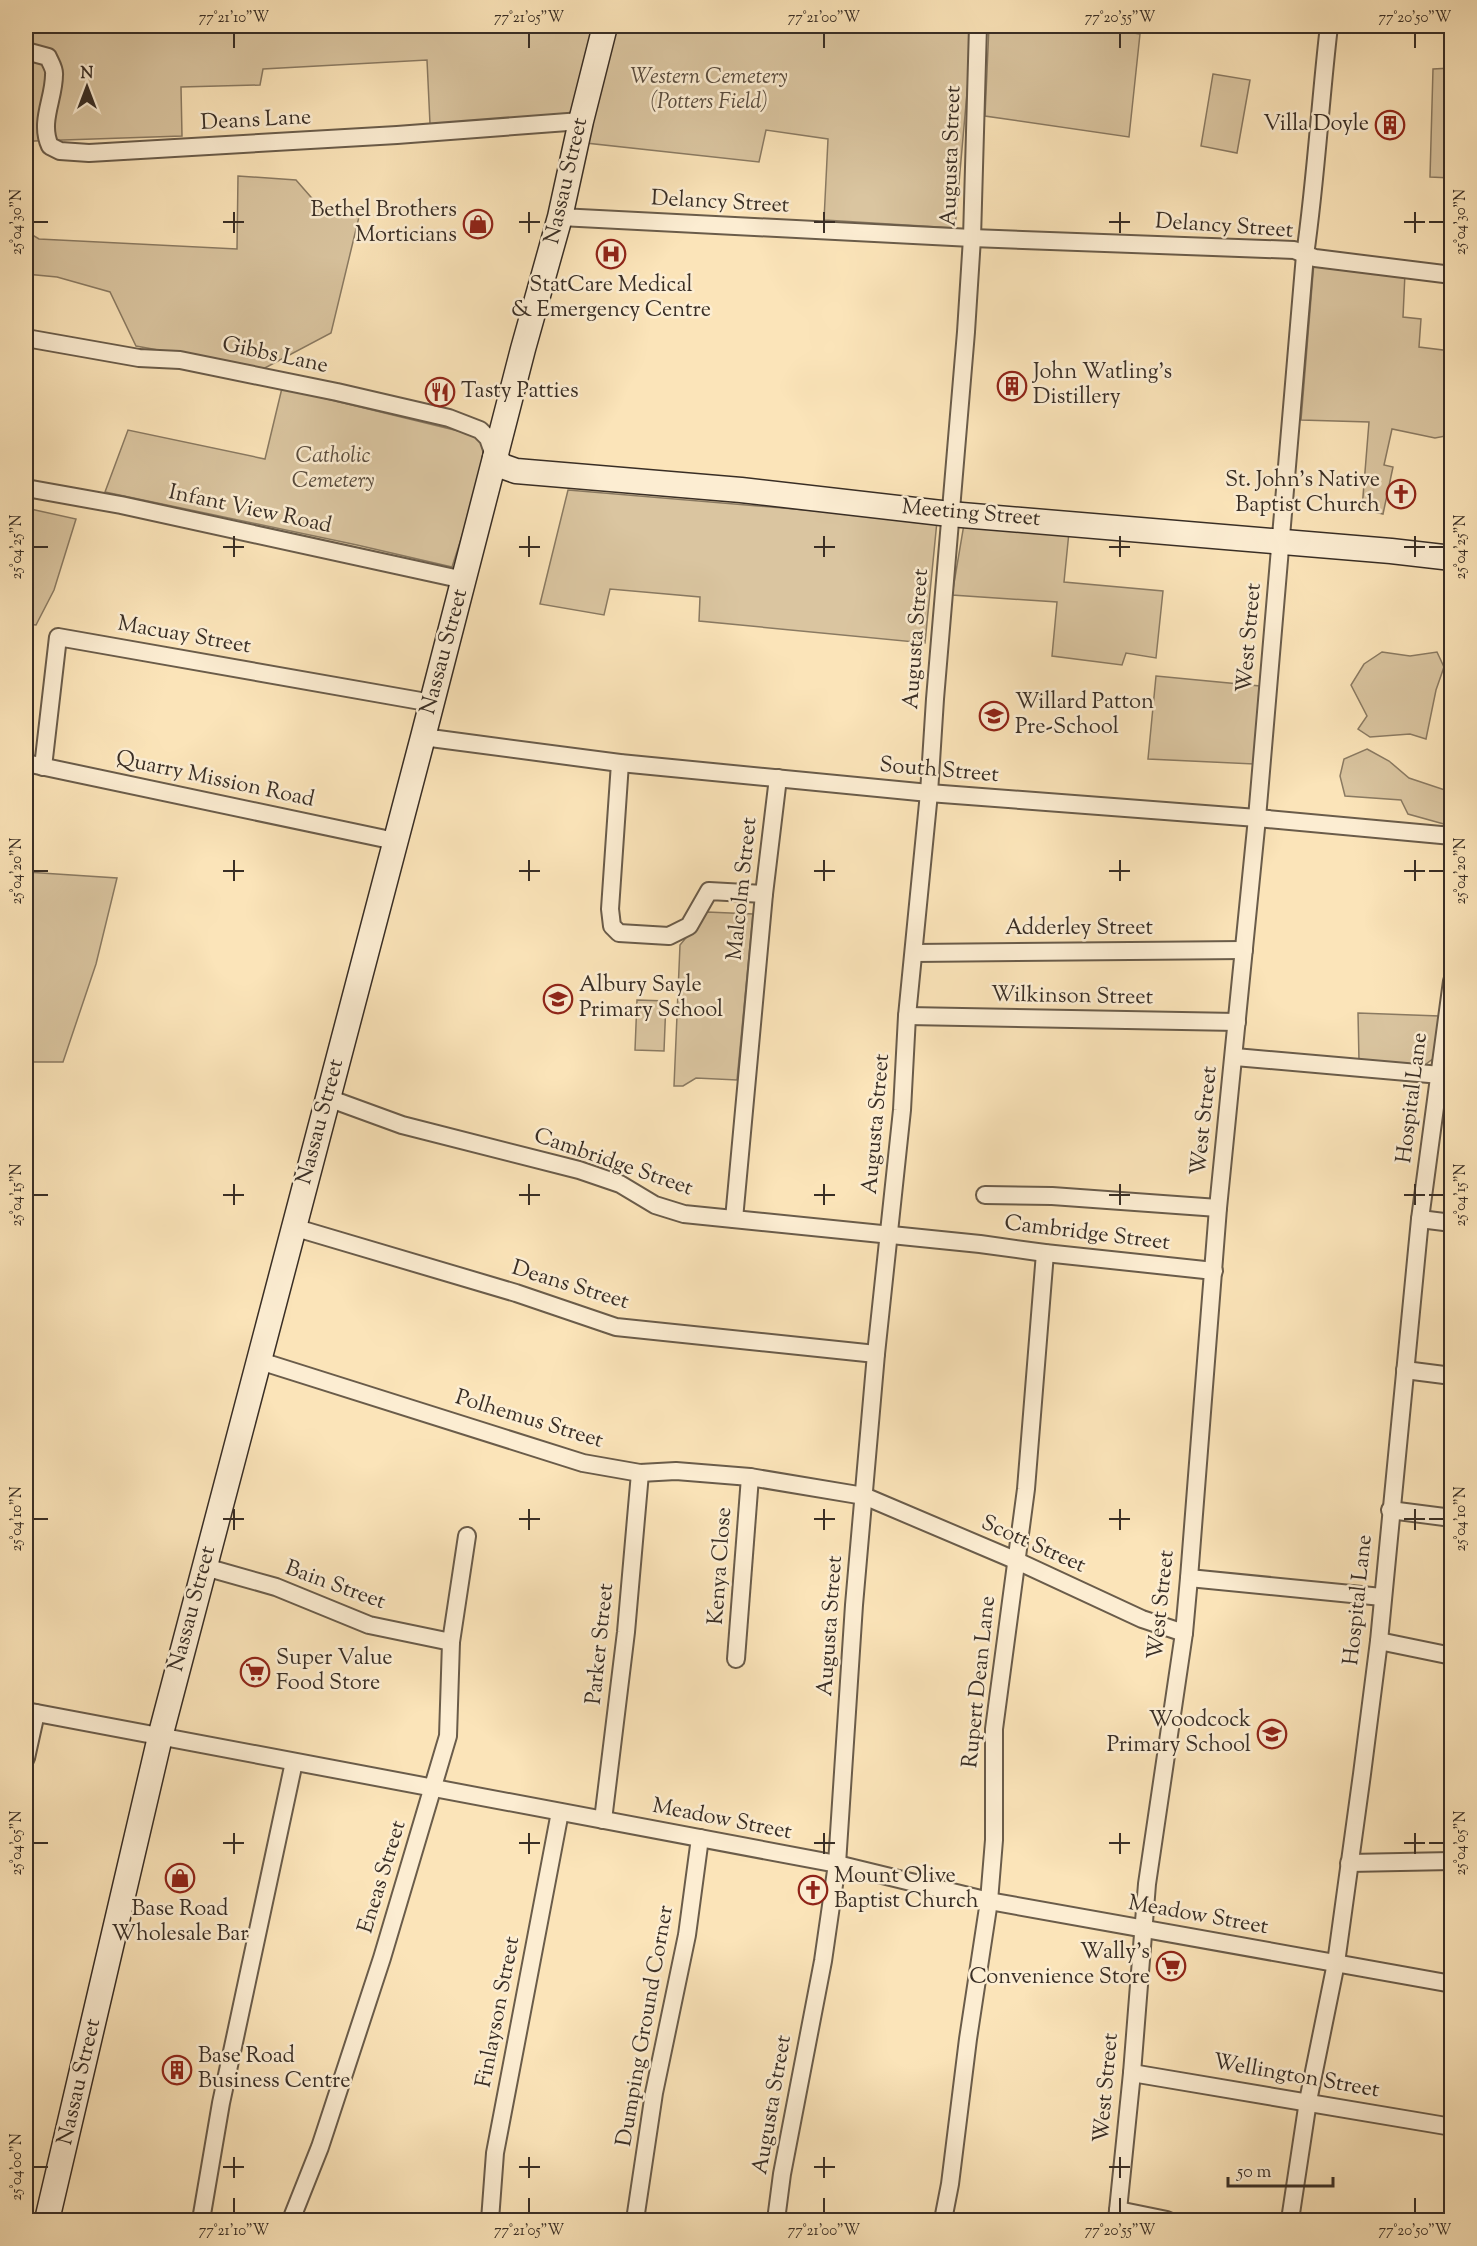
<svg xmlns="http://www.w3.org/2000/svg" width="1477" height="2246" font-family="'Sorts Mill Goudy',serif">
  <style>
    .green { fill: #dac5a0; stroke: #8a7a62; stroke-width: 1.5 }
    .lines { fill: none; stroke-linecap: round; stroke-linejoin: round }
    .street-casing { stroke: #6a5c4a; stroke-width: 20 }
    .secondary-casing { stroke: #392e25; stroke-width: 27 }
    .street { stroke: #fcedd2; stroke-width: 16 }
    .secondary { stroke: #fcedd2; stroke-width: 24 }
    .ticks { fill: none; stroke: #392e25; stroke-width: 2 }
    .labels { text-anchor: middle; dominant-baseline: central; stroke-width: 5; stroke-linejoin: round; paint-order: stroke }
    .park-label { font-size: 22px; font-style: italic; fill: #594c3e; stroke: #fcedd2 }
    .street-label { font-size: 22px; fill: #392e25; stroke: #fcedd2 }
    .poi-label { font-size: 22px; fill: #392e25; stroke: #fcedd2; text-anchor: start }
    .neatline { fill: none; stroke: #392e25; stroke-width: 2 }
    .ticks-label { font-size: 15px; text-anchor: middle; fill: #392e25 }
  </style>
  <rect width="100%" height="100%" fill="#fbe4b9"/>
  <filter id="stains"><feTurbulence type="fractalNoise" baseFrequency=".00333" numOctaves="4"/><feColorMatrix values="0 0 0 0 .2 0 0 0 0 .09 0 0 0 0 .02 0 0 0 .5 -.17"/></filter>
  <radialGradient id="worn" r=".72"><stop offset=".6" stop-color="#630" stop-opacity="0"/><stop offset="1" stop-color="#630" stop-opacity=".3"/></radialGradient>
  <!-- green -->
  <g class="green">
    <polygon points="26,26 404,26 414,28 419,26 596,26 572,114 430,124 427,60 263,69 260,85 181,87 182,136 34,141 26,151"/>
    <polygon points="616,26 971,26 969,70 955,228 824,220 828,139 766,130 759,162 586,143"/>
    <polygon points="989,26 1091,26 1140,34 1129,137 985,116"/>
    <polygon points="1451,68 1451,178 1430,177 1433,69"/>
    <polygon points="1213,74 1250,80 1237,153 1201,146"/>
    <polygon points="238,176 296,180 324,212 359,217 331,333 263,369 136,346 110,292 57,277 26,274 26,231 39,239 237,249"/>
    <polygon points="1314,262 1405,273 1403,317 1421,319 1419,347 1451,351 1451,435 1435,438 1392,429 1384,465 1393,467 1383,514 1362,509 1369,422 1301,420"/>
    <polygon points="282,388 479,436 487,449 473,502 452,567 357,545 105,492 128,430 265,459"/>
    <polygon points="568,490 937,521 925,643 699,621 700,597 610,589 604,615 540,604"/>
    <polygon points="26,508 76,519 54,590 36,625 26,624"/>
    <polygon points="964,524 1069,532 1064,582 1163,591 1156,658 1126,653 1122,665 1052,656 1057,602 952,595"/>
    <polygon points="1382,652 1410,656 1437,652 1444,667 1436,690 1426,739 1410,734 1370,737 1358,729 1367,716 1351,685 1364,664"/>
    <polygon points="1156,676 1260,686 1254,764 1148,759"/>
    <polygon points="1367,749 1389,761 1409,778 1451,792 1451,826 1408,814 1401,800 1345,796 1340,776 1344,759"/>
    <polygon points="26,872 117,878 96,964 63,1062 26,1062"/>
    <polygon points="707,912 753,914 737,1080 696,1078 683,1086 674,1086 680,945"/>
    <polygon points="637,1000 666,1001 664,1051 635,1050"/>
    <polygon points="1358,1013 1439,1016 1434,1058 1422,1067 1359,1061"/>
  </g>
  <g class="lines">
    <!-- street casing -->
    <g class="street-casing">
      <g id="street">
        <path d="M 26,51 L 48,57 C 50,62 55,69 54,75 C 54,99 39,122 50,146 L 60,151 L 89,153 L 397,135 L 581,121"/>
        <polyline points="560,217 972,238 1294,250 1315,258 1452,275"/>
        <polyline points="26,338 139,358 180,360 337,392 449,418 480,430 488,438 495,458"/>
        <polyline points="26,488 121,505 464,580"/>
        <polyline points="423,737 620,763 929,793 1257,818 1452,836"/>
        <polyline points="26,763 395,841"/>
        <polyline points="620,763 610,909 612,926 619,933 669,936 689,926 709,891 764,894"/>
        <polyline points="43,767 58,637 432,703"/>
        <polyline points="914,953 1244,950"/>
        <polyline points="907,1016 1237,1022"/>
        <polyline points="1235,1057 1452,1076"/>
        <polyline points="328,1098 402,1125 579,1170 620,1184 655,1205 684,1214 980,1244 1045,1253 1214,1271"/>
        <polyline points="985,1195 1052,1196 1218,1208"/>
        <polyline points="734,1219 764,894 778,778"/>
        <polyline points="1420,1219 1452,1223"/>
        <polyline points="293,1227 516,1293 616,1327 876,1354"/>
        <polyline points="260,1361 583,1463 640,1473 676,1471 750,1477 864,1496 1017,1561 1142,1619 1184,1633"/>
        <polyline points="1405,1370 1452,1376"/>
        <polyline points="1390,1510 1452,1518"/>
        <polyline points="205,1567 276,1587 369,1625 451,1642"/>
        <polyline points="1189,1578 1382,1597"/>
        <polyline points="1379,1641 1452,1656"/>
        <polyline points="736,1659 750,1477"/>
        <polyline points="26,1711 837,1864 989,1901 1452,1984"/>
        <polyline points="26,1758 36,1713"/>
        <polyline points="603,1820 626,1632 640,1473"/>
        <polyline points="1349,1863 1452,1861"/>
        <polyline points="1132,2073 1452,2127"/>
        <polyline points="1118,2210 1167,2220"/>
        <polyline points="201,2220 221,2103 294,1762"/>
        <polyline points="291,2220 320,2147 382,1958 448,1736 451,1642 467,1536"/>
        <polyline points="490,2220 495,2153 560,1812"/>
        <polyline points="635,2220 654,2093 687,1935 700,1838"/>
        <polyline points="776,2220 782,2174 823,1961 837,1864 854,1605 876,1354 902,1110 907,1016 929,793 935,699 966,332 972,238 978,26"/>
        <polyline points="943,2220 950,2184 968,2039 989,1901 994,1840 994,1729 1026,1489 1045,1253"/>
        <path d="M 1117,2220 L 1132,2073 L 1147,1884 L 1184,1633 L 1189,1578 L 1218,1208 L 1257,818 L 1305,255 C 1316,179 1320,102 1329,26"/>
        <polyline points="1290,2220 1308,2101 1336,1963 1362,1774 1379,1641 1420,1219 1452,981"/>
      </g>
    </g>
    <!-- secondary casing -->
    <g class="secondary-casing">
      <g id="secondary">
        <polyline points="495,458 502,466 516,471 741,490 950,514 1391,551 1452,558"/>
        <polyline points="47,2220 160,1737 423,737 523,349 560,217 581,121 605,26"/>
      </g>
    </g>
    <!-- street -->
    <use href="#street" class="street"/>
    <!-- secondary -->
    <use href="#secondary" class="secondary"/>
  </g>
  <!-- ticks -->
  <path class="ticks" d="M 234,33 L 234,48M 529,33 L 529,48M 824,33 L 824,48M 1120,33 L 1120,48M 1415,33 L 1415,48M 234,212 L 234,233M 529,212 L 529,233M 824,212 L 824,233M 1120,212 L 1120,233M 1415,212 L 1415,233M 33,222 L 48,222M 223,222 L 244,222M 519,222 L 540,222M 814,222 L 835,222M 1109,222 L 1130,222M 1404,222 L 1425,222M 1429,222 L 1444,222M 234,536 L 234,557M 529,536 L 529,557M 824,536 L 824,557M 1120,536 L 1120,557M 1415,536 L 1415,557M 33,547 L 48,547M 223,547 L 244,547M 519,547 L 540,547M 814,547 L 835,547M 1109,547 L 1130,547M 1404,547 L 1425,547M 1429,547 L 1444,547M 234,860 L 234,881M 529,860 L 529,881M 824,860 L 824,881M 1120,860 L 1120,881M 1415,860 L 1415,881M 33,871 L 48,871M 223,871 L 244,871M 519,871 L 540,871M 814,871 L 835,871M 1109,871 L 1130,871M 1404,871 L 1425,871M 1429,871 L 1444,871M 234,1184 L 234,1205M 529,1184 L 529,1205M 824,1184 L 824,1205M 1120,1184 L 1120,1205M 1415,1184 L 1415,1205M 33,1195 L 48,1195M 223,1195 L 244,1195M 519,1195 L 540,1195M 814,1195 L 835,1195M 1109,1195 L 1130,1195M 1404,1195 L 1425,1195M 1429,1195 L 1444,1195M 234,1509 L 234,1530M 529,1509 L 529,1530M 824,1509 L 824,1530M 1120,1509 L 1120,1530M 1415,1509 L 1415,1530M 33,1519 L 48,1519M 223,1519 L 244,1519M 519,1519 L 540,1519M 814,1519 L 835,1519M 1109,1519 L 1130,1519M 1404,1519 L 1425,1519M 1429,1519 L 1444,1519M 234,1833 L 234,1854M 529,1833 L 529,1854M 824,1833 L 824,1854M 1120,1833 L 1120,1854M 1415,1833 L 1415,1854M 33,1843 L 48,1843M 223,1843 L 244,1843M 519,1843 L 540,1843M 814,1843 L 835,1843M 1109,1843 L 1130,1843M 1404,1843 L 1425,1843M 1429,1843 L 1444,1843M 234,2157 L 234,2178M 529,2157 L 529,2178M 824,2157 L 824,2178M 1120,2157 L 1120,2178M 33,2167 L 48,2167M 223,2167 L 244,2167M 519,2167 L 540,2167M 814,2167 L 835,2167M 1109,2167 L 1130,2167M 234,2198 L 234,2213M 529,2198 L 529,2213M 824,2198 L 824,2213M 1120,2198 L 1120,2213M 1415,2198 L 1415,2213"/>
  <!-- icons -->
  <defs>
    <g id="building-ring" transform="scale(1.5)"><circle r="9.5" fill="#fcedd2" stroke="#8f2418" stroke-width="1.5"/><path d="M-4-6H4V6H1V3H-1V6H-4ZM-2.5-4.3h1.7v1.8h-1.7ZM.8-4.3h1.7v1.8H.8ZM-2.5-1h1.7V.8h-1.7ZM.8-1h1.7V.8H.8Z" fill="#8f2418"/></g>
    <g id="shop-ring" transform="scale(1.5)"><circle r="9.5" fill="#fcedd2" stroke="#8f2418" stroke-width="1.5"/><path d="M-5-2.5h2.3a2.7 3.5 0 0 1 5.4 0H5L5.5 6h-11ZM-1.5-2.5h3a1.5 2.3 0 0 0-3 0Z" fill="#8f2418"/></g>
    <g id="hospital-ring" transform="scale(1.5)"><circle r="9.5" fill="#fcedd2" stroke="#8f2418" stroke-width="1.5"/><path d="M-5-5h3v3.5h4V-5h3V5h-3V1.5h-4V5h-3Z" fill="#8f2418"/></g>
    <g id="restaurant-ring" transform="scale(1.5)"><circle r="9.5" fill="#fcedd2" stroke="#8f2418" stroke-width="1.5"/><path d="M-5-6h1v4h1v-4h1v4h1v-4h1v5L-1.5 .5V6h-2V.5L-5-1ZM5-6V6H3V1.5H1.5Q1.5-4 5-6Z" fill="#8f2418"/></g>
    <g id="church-ring" transform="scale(1.5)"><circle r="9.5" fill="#fcedd2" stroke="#8f2418" stroke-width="1.5"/><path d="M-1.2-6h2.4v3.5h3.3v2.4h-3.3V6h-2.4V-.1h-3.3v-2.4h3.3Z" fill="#8f2418"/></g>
    <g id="school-ring" transform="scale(1.5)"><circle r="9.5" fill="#fcedd2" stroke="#8f2418" stroke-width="1.5"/><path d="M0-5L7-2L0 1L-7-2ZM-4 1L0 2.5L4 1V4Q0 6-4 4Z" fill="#8f2418"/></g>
    <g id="supermarket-ring" transform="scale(1.5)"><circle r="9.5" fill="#fcedd2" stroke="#8f2418" stroke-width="1.5"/><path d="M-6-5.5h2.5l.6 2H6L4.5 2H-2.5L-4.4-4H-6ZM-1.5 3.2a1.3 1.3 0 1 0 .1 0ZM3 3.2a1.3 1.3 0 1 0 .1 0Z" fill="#8f2418"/></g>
  </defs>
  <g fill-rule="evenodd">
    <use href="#building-ring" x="1390" y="125"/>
    <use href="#shop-ring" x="478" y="224"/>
    <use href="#hospital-ring" x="611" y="254"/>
    <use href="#building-ring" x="1012" y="386"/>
    <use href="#restaurant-ring" x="440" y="392"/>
    <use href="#church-ring" x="1401" y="494"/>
    <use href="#school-ring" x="994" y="716"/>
    <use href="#school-ring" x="558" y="999"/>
    <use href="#supermarket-ring" x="255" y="1672"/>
    <use href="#school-ring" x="1272" y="1734"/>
    <use href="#shop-ring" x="180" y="1878"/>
    <use href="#church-ring" x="813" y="1890"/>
    <use href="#supermarket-ring" x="1171" y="1966"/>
    <use href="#building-ring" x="177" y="2070"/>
  </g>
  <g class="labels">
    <!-- park labels -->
    <g class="park-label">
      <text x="709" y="78">Western Cemetery<tspan x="709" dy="25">(Potters Field)</tspan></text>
      <text x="333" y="457">Catholic<tspan x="333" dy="25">Cemetery</tspan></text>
    </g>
    <!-- street labels -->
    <g class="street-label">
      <text transform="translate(256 121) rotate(-3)">Deans Lane</text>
      <text transform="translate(952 156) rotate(-88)">Augusta Street</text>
      <text transform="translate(567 181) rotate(-77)">Nassau Street</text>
      <text transform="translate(720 203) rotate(3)">Delancy Street</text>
      <text transform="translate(1224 227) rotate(4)">Delancy Street</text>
      <text transform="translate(275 356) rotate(12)">Gibbs Lane</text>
      <text transform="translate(250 510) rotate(12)">Infant View Road</text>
      <text transform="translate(971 514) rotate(5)">Meeting Street</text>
      <text transform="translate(184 636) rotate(10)">Macuay Street</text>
      <text transform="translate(1250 638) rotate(-85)">West Street</text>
      <text transform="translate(917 639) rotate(-86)">Augusta Street</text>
      <text transform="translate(445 652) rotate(-75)">Nassau Street</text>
      <text transform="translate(939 771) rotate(5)">South Street</text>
      <text transform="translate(215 780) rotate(12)">Quarry Mission Road</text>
      <text transform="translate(743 889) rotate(-84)">Malcolm Street</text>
      <text x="1079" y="929">Adderley Street</text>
      <text transform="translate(1072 997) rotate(1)">Wilkinson Street</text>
      <text transform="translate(1413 1098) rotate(-83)">Hospital Lane</text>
      <text transform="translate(1205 1121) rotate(-84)">West Street</text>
      <text transform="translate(321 1122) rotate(-75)">Nassau Street</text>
      <text transform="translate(877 1124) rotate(-85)">Augusta Street</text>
      <text transform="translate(613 1163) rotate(19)">Cambridge Street</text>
      <text transform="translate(1087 1234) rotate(7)">Cambridge Street</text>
      <text transform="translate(570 1286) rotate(17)">Deans Street</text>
      <text transform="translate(529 1420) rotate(17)">Polhemus Street</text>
      <text transform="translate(1033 1545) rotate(24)">Scott Street</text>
      <text transform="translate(721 1566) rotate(-86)">Kenya Close</text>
      <text transform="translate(335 1586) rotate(20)">Bain Street</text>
      <text transform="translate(1359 1600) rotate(-84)">Hospital Lane</text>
      <text transform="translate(1162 1605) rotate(-84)">West Street</text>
      <text transform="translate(193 1609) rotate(-75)">Nassau Street</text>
      <text transform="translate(831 1626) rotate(-86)">Augusta Street</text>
      <text transform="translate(601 1644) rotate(-84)">Parker Street</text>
      <text transform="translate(980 1682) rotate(-84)">Rupert Dean Lane</text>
      <text transform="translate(722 1820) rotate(11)">Meadow Street</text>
      <text transform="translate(383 1877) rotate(-73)">Eneas Street</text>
      <text transform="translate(1198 1916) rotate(10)">Meadow Street</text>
      <text transform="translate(499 2012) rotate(-79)">Finlayson Street</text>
      <text transform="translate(646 2026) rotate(-80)">Dumping Ground Corner</text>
      <text transform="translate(1296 2077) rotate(10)">Wellington Street</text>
      <text transform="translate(80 2082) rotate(-77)">Nassau Street</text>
      <text transform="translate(1107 2088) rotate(-85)">West Street</text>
      <text transform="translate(773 2105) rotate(-80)">Augusta Street</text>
    </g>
    <!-- poi labels -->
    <g class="poi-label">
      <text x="1369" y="125" text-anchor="end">Villa Doyle</text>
      <text x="457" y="211" text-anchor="end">Bethel Brothers<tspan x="457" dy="25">Morticians</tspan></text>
      <text x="611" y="286" text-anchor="middle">StatCare Medical<tspan x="611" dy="25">&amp; Emergency Centre</tspan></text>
      <text x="1033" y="373">John Watling's<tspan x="1033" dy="25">Distillery</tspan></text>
      <text x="461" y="392">Tasty Patties</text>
      <text x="1380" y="481" text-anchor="end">St. John's Native<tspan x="1380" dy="25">Baptist Church</tspan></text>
      <text x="1015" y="703">Willard Patton<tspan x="1015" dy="25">Pre-School</tspan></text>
      <text x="579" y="986">Albury Sayle<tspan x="579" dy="25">Primary School</tspan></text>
      <text x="276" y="1659">Super Value<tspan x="276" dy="25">Food Store</tspan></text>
      <text x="1251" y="1721" text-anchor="end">Woodcock<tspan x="1251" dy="25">Primary School</tspan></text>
      <text x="834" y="1877">Mount Olive<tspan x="834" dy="25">Baptist Church</tspan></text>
      <text x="180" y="1910" text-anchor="middle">Base Road<tspan x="180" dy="25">Wholesale Bar</tspan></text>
      <text x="1150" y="1953" text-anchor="end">Wally's<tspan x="1150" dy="25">Convenience Store</tspan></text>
      <text x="198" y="2057">Base Road<tspan x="198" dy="25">Business Centre</tspan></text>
    </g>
  </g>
  <!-- margin -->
  <rect width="1477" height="2246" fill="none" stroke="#fbe4b9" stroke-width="66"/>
  <!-- north arrow -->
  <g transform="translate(87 87)" stroke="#fcedd2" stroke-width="4.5" paint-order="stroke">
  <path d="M0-4.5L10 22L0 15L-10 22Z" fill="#392e25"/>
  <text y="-9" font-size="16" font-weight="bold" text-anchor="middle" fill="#392e25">N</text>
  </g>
  <!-- scale -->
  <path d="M1228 2177v9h105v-9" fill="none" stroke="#392e25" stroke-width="3"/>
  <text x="1237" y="2177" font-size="18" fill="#392e25" stroke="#fcedd2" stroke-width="4.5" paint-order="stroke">50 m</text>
  <rect x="33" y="33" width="1411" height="2180" class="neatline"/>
  <g class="ticks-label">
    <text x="234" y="22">77°21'10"W</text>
    <text x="529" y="22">77°21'05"W</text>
    <text x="824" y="22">77°21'00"W</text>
    <text x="1120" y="22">77°20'55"W</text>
    <text x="1415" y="22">77°20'50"W</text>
    <text transform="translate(16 222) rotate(-90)" y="5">25°04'30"N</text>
    <text transform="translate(1460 222) rotate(-90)" y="5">25°04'30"N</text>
    <text transform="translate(16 547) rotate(-90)" y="5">25°04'25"N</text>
    <text transform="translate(1460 547) rotate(-90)" y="5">25°04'25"N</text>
    <text transform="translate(16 871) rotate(-90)" y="5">25°04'20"N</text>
    <text transform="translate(1460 871) rotate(-90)" y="5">25°04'20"N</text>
    <text transform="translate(16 1195) rotate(-90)" y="5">25°04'15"N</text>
    <text transform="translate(1460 1195) rotate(-90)" y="5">25°04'15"N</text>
    <text transform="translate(16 1519) rotate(-90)" y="5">25°04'10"N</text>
    <text transform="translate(1460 1519) rotate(-90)" y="5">25°04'10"N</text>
    <text transform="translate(16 1843) rotate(-90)" y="5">25°04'05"N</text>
    <text transform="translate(1460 1843) rotate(-90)" y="5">25°04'05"N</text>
    <text transform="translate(16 2167) rotate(-90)" y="5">25°04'00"N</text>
    <text x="234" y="2235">77°21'10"W</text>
    <text x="529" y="2235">77°21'05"W</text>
    <text x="824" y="2235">77°21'00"W</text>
    <text x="1120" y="2235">77°20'55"W</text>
    <text x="1415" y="2235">77°20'50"W</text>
  </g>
  <rect width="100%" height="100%" filter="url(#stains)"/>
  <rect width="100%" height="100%" fill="url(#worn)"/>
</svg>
